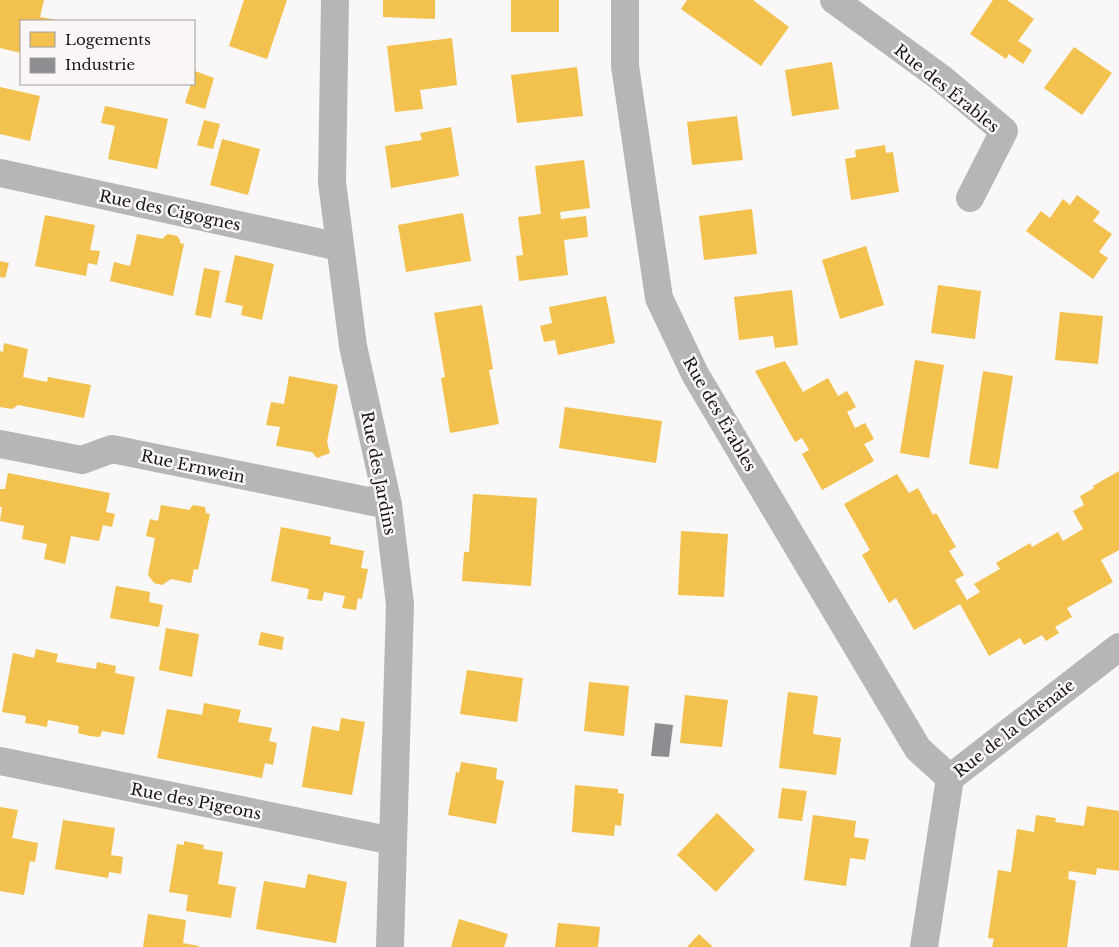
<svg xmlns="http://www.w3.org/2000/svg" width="1119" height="947" font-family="'Libre Baskerville',serif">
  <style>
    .homes { fill: #f2c14e }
    .industry { fill: #8d8d92 }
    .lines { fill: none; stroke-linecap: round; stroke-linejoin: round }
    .street { stroke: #b7b6b6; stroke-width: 28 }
    .labels { text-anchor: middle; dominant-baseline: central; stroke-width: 5; stroke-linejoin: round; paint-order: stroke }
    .street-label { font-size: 16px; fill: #161515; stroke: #faf6f6 }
  </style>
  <rect width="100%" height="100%" fill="#f9f7f7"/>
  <!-- homes -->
  <g class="homes">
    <polygon points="0,0 44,0 40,17 57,20 57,21 21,21 21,53 0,48"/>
    <polygon points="244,0 287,0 267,59 229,46"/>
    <polygon points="383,0 435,0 435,19 383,17"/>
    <rect x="511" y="0" width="48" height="32"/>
    <polygon points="687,0 753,0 789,27 761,66 681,9"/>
    <polygon points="993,0 1007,0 1034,19 1018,41 1032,50 1023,64 1009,54 1006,59 970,34"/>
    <polygon points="452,38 457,85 420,90 423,109 395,112 387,46"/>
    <polygon points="1074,47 1112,73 1082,115 1044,88"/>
    <polygon points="832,62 839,109 792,116 785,70"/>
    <polygon points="577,67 583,116 517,123 511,75"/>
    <polygon points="195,71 214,78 205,109 185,103 191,84 194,84"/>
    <polygon points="0,87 40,96 30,141 0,134"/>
    <polygon points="105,106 168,119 157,169 108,159 115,126 101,123"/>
    <polygon points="737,116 743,160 692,165 687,122"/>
    <polygon points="204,120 220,124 213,149 197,145"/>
    <polygon points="451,127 459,176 391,188 385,146 422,140 420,133"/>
    <polygon points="222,139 260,149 248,195 210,185"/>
    <polygon points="885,145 886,153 893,152 899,192 851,200 845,159 856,157 855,150"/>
    <polygon points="584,160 590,208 560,212 561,219 586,216 588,237 564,240 568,275 519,281 516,256 523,255 518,217 541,214 535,166"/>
    <polygon points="1077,195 1100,212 1093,221 1112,234 1099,252 1108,258 1093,279 1026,231 1041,211 1050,218 1063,199 1070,205"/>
    <polygon points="752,209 757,254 704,260 699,216"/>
    <polygon points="463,213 471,261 406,272 398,225"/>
    <polygon points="45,215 95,225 90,250 100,251 97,265 88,263 86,276 35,266"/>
    <polygon points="137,234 163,239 164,237 168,234 177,236 180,240 180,243 184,244 173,296 110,281 114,262 130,266"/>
    <polygon points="866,246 884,305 840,319 822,260"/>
    <polygon points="235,255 274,264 262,320 241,315 243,306 225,302"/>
    <polygon points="0,261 9,263 5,278 0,277"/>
    <polygon points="204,268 220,271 211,318 195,315"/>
    <polygon points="938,285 981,291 975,339 931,333"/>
    <polygon points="792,290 798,345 775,348 773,336 739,340 734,297"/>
    <polygon points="606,296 615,343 558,355 555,340 544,342 540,326 552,323 549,307"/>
    <polygon points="482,305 493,369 489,370 499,424 450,433 441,378 445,377 434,313"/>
    <polygon points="1060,312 1103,316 1098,364 1055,360"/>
    <polygon points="4,343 28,349 23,377 47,382 48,377 91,385 84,418 18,405 12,409 0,407 0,351 3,352"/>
    <polygon points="915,360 944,365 929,458 900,453"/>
    <polygon points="785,361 803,392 828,378 838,396 847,391 856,407 847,412 855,428 865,423 874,439 864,444 874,461 822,490 802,454 809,450 802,438 795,442 755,371"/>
    <polygon points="983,371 1013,376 998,469 969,464"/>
    <polygon points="289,376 338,385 327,442 330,453 317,458 312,452 276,446 280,427 266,425 271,402 284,404"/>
    <polygon points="565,407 662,421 656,463 559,448"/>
    <polygon points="1119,471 1119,550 1101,560 1113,582 1067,608 1072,617 1055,627 1059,633 1046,641 1042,635 1024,645 1020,638 989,656 960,604 914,630 896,598 889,603 862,555 870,550 844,504 897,474 909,493 918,488 933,515 936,513 956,547 949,551 964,575 955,580 967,600 980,592 974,584 1000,569 996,563 1030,543 1032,547 1058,532 1063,541 1083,529 1073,511 1084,505 1080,496 1094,488 1093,486"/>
    <polygon points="8,473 110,493 106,512 115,514 112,527 103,525 99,541 71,536 65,564 44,559 47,544 22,539 24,526 0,521 2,507 0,507 0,489 5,489"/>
    <polygon points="473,494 537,498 531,586 462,581 464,552 469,552"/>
    <polygon points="161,505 189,510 193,505 205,507 206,513 210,514 198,570 194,569 191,583 171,579 162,585 154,583 148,575 155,538 146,536 150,519 158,521"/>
    <polygon points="281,527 331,537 330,544 364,551 361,568 368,569 362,599 358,598 356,610 342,608 345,596 324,592 322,601 307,599 309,589 271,581"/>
    <polygon points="681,531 728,534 724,597 678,595"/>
    <polygon points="116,586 150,592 149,602 163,605 159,627 110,618"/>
    <polygon points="166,628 199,634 192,677 159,670"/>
    <polygon points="261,632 284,637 282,650 258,645"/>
    <polygon points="36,649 58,654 56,662 96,669 97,662 116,666 115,673 135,677 124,735 102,731 100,737 90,736 78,733 79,726 48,720 47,727 37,725 25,723 26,716 2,712 13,653 34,658"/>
    <polygon points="467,670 523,678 517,722 460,714"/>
    <polygon points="589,682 629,686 624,736 584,731"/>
    <polygon points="788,692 818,696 813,734 841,738 836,775 779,768"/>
    <polygon points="685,695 728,700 722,747 680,743"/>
    <polygon points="204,703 241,710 238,722 272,728 269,741 277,743 273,765 265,763 262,778 157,758 167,709 202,715"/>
    <polygon points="341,718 365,722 352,795 302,787 312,726 339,731"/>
    <polygon points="461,762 497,768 496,779 504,781 496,824 448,815 456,772 459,773"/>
    <polygon points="575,785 618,789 618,793 624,794 621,826 615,825 614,836 572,832"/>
    <polygon points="782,788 807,791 802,821 778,818"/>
    <polygon points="1087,806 1119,811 1119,871 1097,868 1096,875 1069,871 1068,879 1076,881 1067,947 992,947 994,939 988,938 998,870 1011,872 1017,829 1034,832 1036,815 1056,818 1055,822 1084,826"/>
    <polygon points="0,807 18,810 12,838 38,843 35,862 30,861 24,895 0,891"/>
    <polygon points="717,813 755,850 716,892 677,855"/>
    <polygon points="813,815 856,821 854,837 869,839 865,860 850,858 846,886 804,880"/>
    <polygon points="63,820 115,828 111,855 123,857 121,874 109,872 108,878 55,869"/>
    <polygon points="184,841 204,845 203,849 223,852 218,884 236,887 231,918 186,911 188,895 169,892 177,844 184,845"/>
    <polygon points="308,874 347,882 336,943 256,929 264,881 305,888"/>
    <polygon points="148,914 186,920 183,943 199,946 199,947 143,947"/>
    <polygon points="459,919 508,934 504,947 451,947"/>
    <polygon points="558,923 600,927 598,947 555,947"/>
    <polygon points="699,934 713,947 687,947"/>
  </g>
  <!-- industry -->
  <polygon class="industry" points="655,723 673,725 669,757 651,756"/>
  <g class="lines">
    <!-- street -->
    <g class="street">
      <polyline points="335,0 332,182 353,346 388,505 400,604 390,947"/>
      <polyline points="625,0 625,66 659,298 695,374 918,749 950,778"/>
      <polyline points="834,0 941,78 1004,131 970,198"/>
      <polyline points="0,173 340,247"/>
      <polyline points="0,444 82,460 112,449 388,505"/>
      <polyline points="0,761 393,841"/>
      <polyline points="924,947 950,778 1119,647"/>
    </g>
  </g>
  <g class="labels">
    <!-- street labels -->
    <g class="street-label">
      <text transform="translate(947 88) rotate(39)">Rue des Érables</text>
      <text transform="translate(170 210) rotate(12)">Rue des Cigognes</text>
      <text transform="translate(720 414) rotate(60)">Rue des Érables</text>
      <text transform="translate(193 466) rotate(12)">Rue Ernwein</text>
      <text transform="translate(379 473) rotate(79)">Rue des Jardins</text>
      <text transform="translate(1014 728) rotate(-38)">Rue de la Chênaie</text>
      <text transform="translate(196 801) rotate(11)">Rue des Pigeons</text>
    </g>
  </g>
  <!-- legend -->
  <rect x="20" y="20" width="175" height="65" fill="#faf6f6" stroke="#9f9c9c"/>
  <rect x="30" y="32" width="25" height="15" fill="#f2c14e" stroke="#9f9c9c"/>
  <text x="65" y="45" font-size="15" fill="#161515">Logements</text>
  <rect x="30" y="58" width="25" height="15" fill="#8d8d92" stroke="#9f9c9c"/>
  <text x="65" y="70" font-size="15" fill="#161515">Industrie</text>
</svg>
